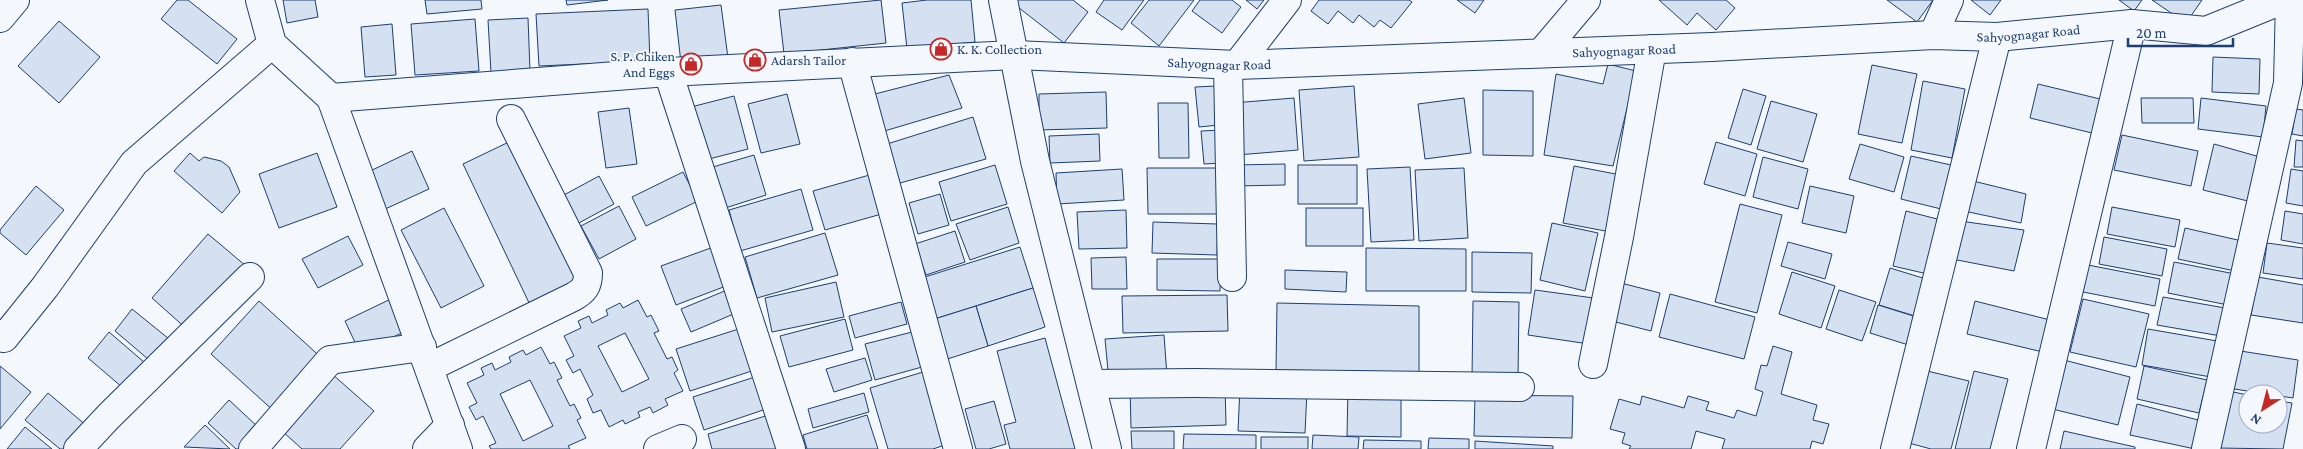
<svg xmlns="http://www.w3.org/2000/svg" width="2303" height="449" font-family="'Crimson Pro',serif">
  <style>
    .building { fill: #d5e0f0; stroke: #1d3f73; fill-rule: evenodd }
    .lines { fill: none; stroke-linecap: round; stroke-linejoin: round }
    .minor-casing { stroke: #1d3f73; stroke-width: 30 }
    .minor { stroke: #f4f7fb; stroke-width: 28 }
    .labels { text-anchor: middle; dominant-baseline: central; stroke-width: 4; stroke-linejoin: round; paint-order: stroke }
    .street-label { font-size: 14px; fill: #1d3f73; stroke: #f4f7fb }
    .poi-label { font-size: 14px; fill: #1d3f73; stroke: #f4f7fb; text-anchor: start }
  </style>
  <rect width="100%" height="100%" fill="#f4f7fb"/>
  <!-- building -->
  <g class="building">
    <polygon points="177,0 188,0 237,39 217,64 161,19"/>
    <polygon points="283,0 315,0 318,17 287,23"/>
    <polygon points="425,0 481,0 482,9 427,14"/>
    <polygon points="566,0 608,0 567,5"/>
    <polygon points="881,0 886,43 784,54 779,10"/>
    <polygon points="927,0 971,0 975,42 907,49 902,3"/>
    <polygon points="1018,0 1073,0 1088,12 1064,43 1014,4"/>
    <polygon points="1104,0 1144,0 1122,30 1096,12"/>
    <polygon points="1149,0 1194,0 1159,46 1131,23"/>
    <polygon points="1200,0 1232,0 1241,7 1222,33 1192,11"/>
    <polygon points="1246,0 1264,0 1257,9"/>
    <polygon points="1319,0 1409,0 1412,2 1391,28 1380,20 1374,27 1359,15 1353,23 1338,11 1328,24 1311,11"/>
    <polygon points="1457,0 1484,0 1475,13"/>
    <polygon points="1659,0 1726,0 1735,8 1716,30 1697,13 1687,25"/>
    <polygon points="1887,0 1933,0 1917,22"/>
    <polygon points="1971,0 2001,0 1990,15"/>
    <polygon points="2119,0 2142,0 2134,11"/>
    <polygon points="2152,0 2202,0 2186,23"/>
    <polygon points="721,5 728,58 681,63 675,10"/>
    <polygon points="648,9 650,61 539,66 536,14"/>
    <polygon points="528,18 530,71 491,73 488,20"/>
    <polygon points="475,19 479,71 415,75 411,24"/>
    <polygon points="59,21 100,57 59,103 18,66"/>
    <polygon points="392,24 396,75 365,77 361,27"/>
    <polygon points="2213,57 2260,59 2259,94 2212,92"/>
    <polygon points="1608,64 1636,71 1613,166 1544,155 1556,74 1603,84"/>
    <polygon points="1872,65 1917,74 1902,143 1858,134"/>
    <polygon points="949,75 962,108 881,132 871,95"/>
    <polygon points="1923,81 1965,89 1952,158 1911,150"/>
    <polygon points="2038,84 2100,99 2092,133 2030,118"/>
    <polygon points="1216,86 1219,125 1199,127 1195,87"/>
    <polygon points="1354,86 1359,157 1304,161 1299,90"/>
    <polygon points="1743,89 1766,96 1751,145 1728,138"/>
    <polygon points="1483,90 1533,91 1533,156 1483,155"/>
    <polygon points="1106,92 1107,128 1039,130 1039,94"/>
    <polygon points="787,94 800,144 761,153 748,104"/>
    <polygon points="734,96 748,149 701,161 687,108"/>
    <polygon points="1294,98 1298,150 1237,155 1233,103"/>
    <polygon points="1464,98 1471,153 1425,159 1418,104"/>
    <polygon points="2141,98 2193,98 2194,123 2142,123"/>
    <polygon points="2201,98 2266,106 2263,137 2198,129"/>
    <polygon points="1771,101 1817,114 1803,162 1757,149"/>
    <polygon points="1158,103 1188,103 1189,158 1159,158"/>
    <polygon points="629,108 637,164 606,168 598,112"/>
    <polygon points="2296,109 2303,110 2303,136 2292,134"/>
    <polygon points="973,117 986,159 900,183 887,144"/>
    <polygon points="1222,130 1224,163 1204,164 1201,131"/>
    <polygon points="1099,134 1100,161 1050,163 1049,136"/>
    <polygon points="2122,135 2198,151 2191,186 2114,170"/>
    <polygon points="513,140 581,283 531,307 463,164"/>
    <polygon points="2296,140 2303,141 2303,167 2294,167"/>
    <polygon points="1716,142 1757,154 1745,196 1704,184"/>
    <polygon points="1860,144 1904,157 1894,192 1849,179"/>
    <polygon points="2214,144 2267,159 2256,203 2203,190"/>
    <polygon points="412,151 429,189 383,210 366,173"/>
    <polygon points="190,153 199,161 204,157 221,161 229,167 240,192 222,213 174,171"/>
    <polygon points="317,153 337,207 279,228 259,174"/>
    <polygon points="754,155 766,195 719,210 706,169"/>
    <polygon points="1911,156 1951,165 1941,209 1901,199"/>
    <polygon points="1763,157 1808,169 1798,209 1753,197"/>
    <polygon points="1285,164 1285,185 1235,186 1235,165"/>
    <polygon points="995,165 1007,204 951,221 939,182"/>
    <rect x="1298" y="165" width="59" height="39"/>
    <polygon points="1574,166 1626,176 1616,233 1563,223"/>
    <polygon points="1410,167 1414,240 1371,242 1367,169"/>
    <polygon points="1147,168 1217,168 1217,214 1148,214"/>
    <polygon points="1464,168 1468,238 1419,241 1415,170"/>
    <polygon points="1122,169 1124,200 1057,204 1056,173"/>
    <polygon points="2291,169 2303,171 2303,206 2286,203"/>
    <polygon points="683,172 698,201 646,226 632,197"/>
    <polygon points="873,174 885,213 825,230 813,191"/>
    <polygon points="599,176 614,204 577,224 562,196"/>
    <polygon points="1969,180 2026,194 2021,223 1959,210"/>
    <polygon points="36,186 64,210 26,255 0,233 0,230"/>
    <polygon points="1810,186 1854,196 1846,233 1802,223"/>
    <polygon points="801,189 813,230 740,251 729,210"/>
    <polygon points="940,194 949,225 918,234 909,203"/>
    <polygon points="1740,204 1782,215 1757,313 1715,302"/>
    <polygon points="619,206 636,239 599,259 581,226"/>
    <polygon points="1008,207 1019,243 970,260 956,224"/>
    <polygon points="2112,207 2180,220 2175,247 2107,234"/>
    <polygon points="444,208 484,286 441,308 401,230"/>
    <rect x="1306" y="208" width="57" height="38"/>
    <polygon points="1126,210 1127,248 1079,249 1077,212"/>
    <polygon points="1906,211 1945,221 1932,275 1893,266"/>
    <polygon points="2285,211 2303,214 2303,244 2281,240"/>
    <polygon points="1960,221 2024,230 2014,271 1952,259"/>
    <polygon points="1153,222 1218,224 1217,255 1152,253"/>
    <polygon points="1552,223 1598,233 1585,291 1540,280"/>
    <polygon points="2185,228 2242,241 2235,271 2178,259"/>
    <polygon points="955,231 965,262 926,275 915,244"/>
    <polygon points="825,233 838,275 757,298 745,257"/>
    <polygon points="208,234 246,266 189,331 152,298"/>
    <polygon points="348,236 363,265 318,288 302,259"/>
    <polygon points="2104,237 2167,249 2162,276 2099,264"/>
    <polygon points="1788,242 1832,254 1825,279 1781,266"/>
    <polygon points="2267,243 2303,248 2303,279 2263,273"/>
    <polygon points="719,245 734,283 676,305 661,266"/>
    <polygon points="1020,247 1033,288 925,322 912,281"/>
    <polygon points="1366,248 1466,249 1466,291 1366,291"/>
    <polygon points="1472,252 1532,253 1531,293 1472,292"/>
    <polygon points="1126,257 1127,289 1092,289 1091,258"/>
    <polygon points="1157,259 1221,259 1220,291 1157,290"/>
    <polygon points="2174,262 2235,274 2228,305 2168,293"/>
    <polygon points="2088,265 2160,279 2155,306 2083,292"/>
    <polygon points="1890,268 1926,279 1915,316 1879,305"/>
    <polygon points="1285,270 1347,272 1346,292 1285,289"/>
    <polygon points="1792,272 1835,286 1821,328 1779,314"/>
    <polygon points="2258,277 2303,285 2303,323 2251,315"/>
    <polygon points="836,282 844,317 772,332 765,298"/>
    <polygon points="1617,282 1660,293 1651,331 1608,320"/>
    <polygon points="1033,288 1045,327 988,346 976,306"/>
    <polygon points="727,290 736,313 691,332 681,309"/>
    <polygon points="1535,290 1601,299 1596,345 1528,335"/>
    <polygon points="1839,290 1876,302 1862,341 1826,329"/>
    <polygon points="1670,294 1755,317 1744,359 1659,337"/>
    <polygon points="1227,295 1228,331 1123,333 1122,296"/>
    <polygon points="397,296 412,328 360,353 345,321"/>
    <polygon points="2163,297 2225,308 2221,336 2157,325"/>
    <polygon points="2083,299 2149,314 2136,367 2070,352"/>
    <path d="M 638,300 L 647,317 L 651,315 L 659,331 L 654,333 L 667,359 L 672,357 L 678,370 L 674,373 L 683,391 L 665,399 L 668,405 L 653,413 L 650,407 L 638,412 L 640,417 L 625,424 L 623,420 L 609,427 L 601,410 L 593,413 L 587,399 L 593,395 L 580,369 L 573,373 L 566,360 L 574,356 L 564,336 L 581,328 L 578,321 L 589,316 L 592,323 L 608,315 L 606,310 L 620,303 L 623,308 ZM 625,333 L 649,379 L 622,392 L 598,346 Z"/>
    <polygon points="259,301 325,361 276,413 211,354"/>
    <polygon points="1473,301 1519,302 1518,379 1472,378"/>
    <polygon points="1975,301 2054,321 2047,353 1967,334"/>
    <polygon points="901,302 907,324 855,338 849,316"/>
    <polygon points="1277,303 1419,306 1419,372 1276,370"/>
    <polygon points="1878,305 1923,319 1915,347 1870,333"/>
    <polygon points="976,306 988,346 938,362 925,322"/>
    <polygon points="132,309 174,343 155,365 115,331"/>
    <polygon points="845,319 853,350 789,367 780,336"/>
    <polygon points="748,326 761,368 690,391 676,349"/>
    <polygon points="2148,329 2217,341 2211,377 2142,365"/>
    <polygon points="109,332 151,368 129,393 88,358"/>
    <polygon points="912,332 922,367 875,380 865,344"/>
    <polygon points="1164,335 1167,376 1109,381 1105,339"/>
    <polygon points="1045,338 1075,449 1010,449 1004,425 1016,422 997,351"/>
    <polygon points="1773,346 1792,352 1781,394 1817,405 1813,420 1829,424 1823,444 1812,441 1810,449 1722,449 1725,439 1696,431 1691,449 1629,449 1631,446 1622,443 1625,433 1610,429 1619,399 1640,405 1642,396 1684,408 1688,396 1709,402 1706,410 1734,418 1737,410 1756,416 1763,392 1755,389 1761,365 1767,366"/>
    <path d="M 541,347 L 550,364 L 554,362 L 562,378 L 557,380 L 570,406 L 574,404 L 581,418 L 577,420 L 586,438 L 568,446 L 570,449 L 491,449 L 489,446 L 496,443 L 483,416 L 476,420 L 469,407 L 477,403 L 467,383 L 484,375 L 481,368 L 492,363 L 495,370 L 511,362 L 509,357 L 523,350 L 526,355 ZM 530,380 L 553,426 L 523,441 L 500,394 Z"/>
    <polygon points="2234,350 2298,360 2293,398 2228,388"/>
    <polygon points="865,358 872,380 834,392 826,369"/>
    <polygon points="2056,358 2130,377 2118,425 2044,407"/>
    <polygon points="0,366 31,392 0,429"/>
    <polygon points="2144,366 2207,380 2199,413 2137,399"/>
    <polygon points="1923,370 1969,381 1951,449 1931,449 1905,442"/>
    <polygon points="1974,371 2008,379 1990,449 1955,449"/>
    <polygon points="923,372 945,445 933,449 888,449 870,388"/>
    <polygon points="332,374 374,411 340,449 302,449 281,430"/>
    <polygon points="761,375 772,407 704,430 693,397"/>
    <polygon points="1225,385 1226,425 1131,428 1130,387"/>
    <polygon points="1240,387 1307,390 1305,433 1238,431"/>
    <polygon points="1348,387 1401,388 1401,437 1347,436"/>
    <polygon points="2228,391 2248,395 2248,424 2278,424 2278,401 2292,403 2283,449 2217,448"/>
    <polygon points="48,393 88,427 69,449 60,449 25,420"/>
    <polygon points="864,393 869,412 813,428 808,409"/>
    <polygon points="1475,395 1573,396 1572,438 1474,436"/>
    <polygon points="229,400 259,428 240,449 236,449 208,423"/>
    <polygon points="994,401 1006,444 989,449 976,449 965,409"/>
    <polygon points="2137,404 2202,421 2195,449 2130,435"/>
    <polygon points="775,413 786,449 712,449 708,434"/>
    <polygon points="867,415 878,449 807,449 803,435"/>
    <polygon points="205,425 230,449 184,447"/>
    <polygon points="25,427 52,449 7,449"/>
    <polygon points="1131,431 1174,431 1174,449 1132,449"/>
    <polygon points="2064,431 2135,447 2135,449 2060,449"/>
    <polygon points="1184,434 1256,435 1256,449 1183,449"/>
    <polygon points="1313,435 1359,437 1358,449 1312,449"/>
    <rect x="1261" y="437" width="47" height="12"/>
    <polygon points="1429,438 1469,439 1469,449 1428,449"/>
    <polygon points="1364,440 1421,441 1421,449 1363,449"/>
    <polygon points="1475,441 1553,446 1553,449 1475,449"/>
  </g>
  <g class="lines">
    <!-- minor casing -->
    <g class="minor-casing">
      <g id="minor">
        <polyline points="260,0 272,44 331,98 458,449"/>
        <polyline points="1003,0 1035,161 1107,449"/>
        <polyline points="0,18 15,0"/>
        <polyline points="1933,35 1949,0"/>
        <polyline points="1542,52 1586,0"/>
        <polyline points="852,62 958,449"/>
        <polyline points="1228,65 1232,277"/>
        <polyline points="1237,65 1287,0"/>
        <polyline points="668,72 791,449"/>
        <path id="s1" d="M 331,98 L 668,72 L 1014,55 L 1237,65 L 1712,47 L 1933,35 L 1997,37 L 2132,24 L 2206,31 L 2282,0"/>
        <polyline points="0,334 4,338 45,287 134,163 272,44"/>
        <polyline points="1593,364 1619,237 1652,49"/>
        <path d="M 430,367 L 573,297 C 584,291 588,286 588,273 L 511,119"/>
        <polyline points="1091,384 1195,383 1520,387"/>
        <polyline points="78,449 109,416 250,277"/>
        <polyline points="253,449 330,360 422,347"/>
        <polyline points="427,449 450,425"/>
        <polyline points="658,449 682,439"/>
        <polyline points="1895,449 1997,37"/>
        <polyline points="2031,449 2132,24"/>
        <polyline points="2206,449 2288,83 2290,0"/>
      </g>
    </g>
    <!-- minor -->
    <use href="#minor" class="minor"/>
  </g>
  <!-- icons -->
  <defs>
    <g id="shop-ring" transform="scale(1.125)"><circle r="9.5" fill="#f4f7fb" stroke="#c62828" stroke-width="1.5"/><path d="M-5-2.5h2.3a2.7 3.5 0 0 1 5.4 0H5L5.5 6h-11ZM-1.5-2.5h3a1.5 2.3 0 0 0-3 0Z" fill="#c62828"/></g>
  </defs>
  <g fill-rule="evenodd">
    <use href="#shop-ring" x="941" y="49"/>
    <use href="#shop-ring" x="755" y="60"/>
    <use href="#shop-ring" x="691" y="64"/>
  </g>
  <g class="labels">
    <!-- street labels -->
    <g class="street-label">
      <text stroke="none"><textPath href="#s1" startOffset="1700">Sahyognagar Road</textPath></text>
      <text stroke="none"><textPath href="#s1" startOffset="1295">Sahyognagar Road</textPath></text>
      <text stroke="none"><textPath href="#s1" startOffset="890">Sahyognagar Road</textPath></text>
    </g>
    <!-- poi labels -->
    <g class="poi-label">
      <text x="957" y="49">K. K. Collection</text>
      <text x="675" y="56" text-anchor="end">S. P. Chiken<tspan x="675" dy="16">And Eggs</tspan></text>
      <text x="771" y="60">Adarsh Tailor</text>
    </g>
  </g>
  <!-- north arrow -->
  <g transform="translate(2263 409) rotate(216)"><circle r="24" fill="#f4f7fb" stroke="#9eadc5"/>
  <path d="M0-4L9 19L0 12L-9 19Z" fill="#c62828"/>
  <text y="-8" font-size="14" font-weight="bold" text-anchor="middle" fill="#1d3f73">N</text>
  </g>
  <!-- scale -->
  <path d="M2128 38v8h105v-8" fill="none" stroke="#1d3f73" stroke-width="2.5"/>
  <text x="2136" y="38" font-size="15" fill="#1d3f73" stroke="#f4f7fb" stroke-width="4" paint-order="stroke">20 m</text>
</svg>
